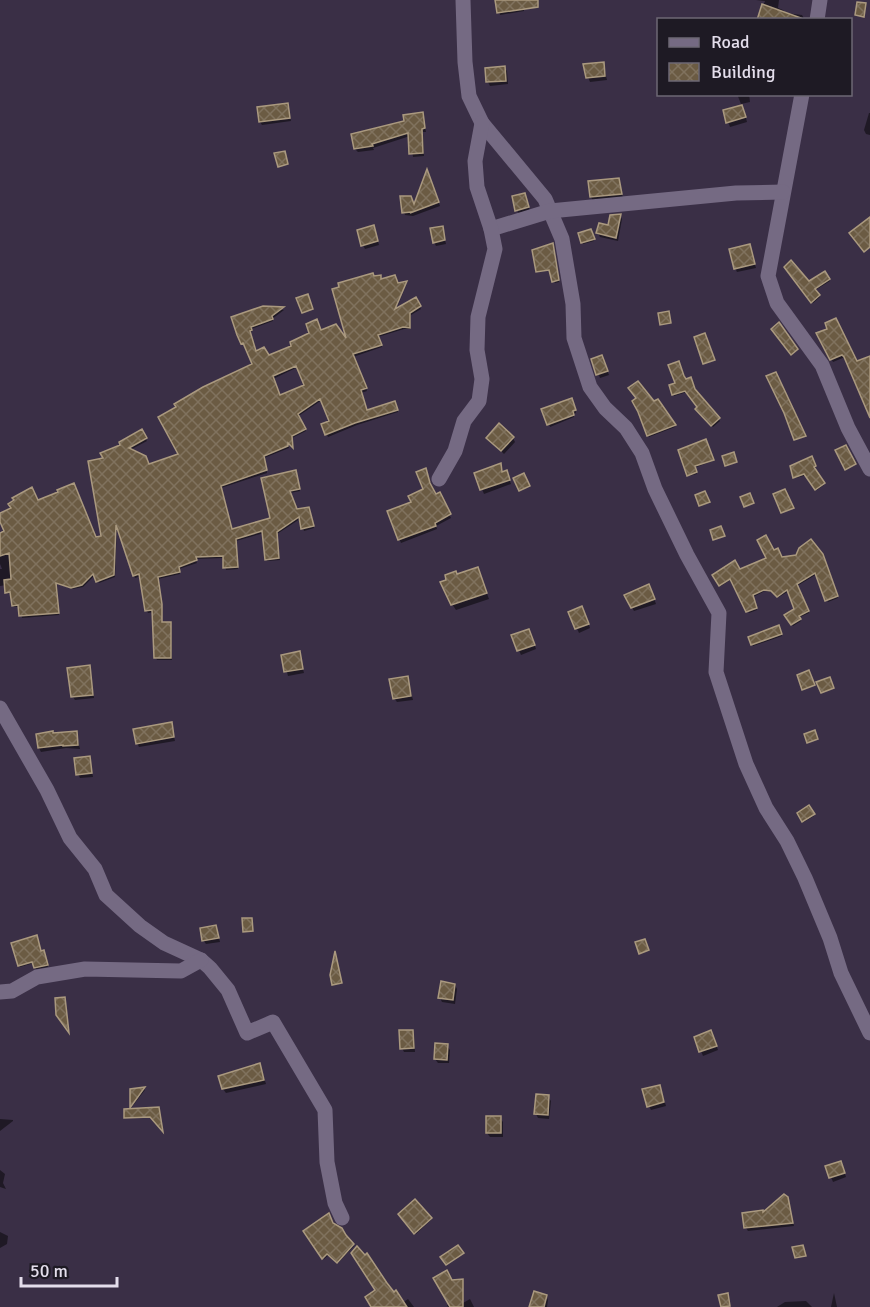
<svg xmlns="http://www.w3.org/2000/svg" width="870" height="1307" font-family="Signika,sans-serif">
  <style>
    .shadow { fill: #0007; fill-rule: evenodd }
    .building { fill: url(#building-cross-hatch); stroke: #aa997f; stroke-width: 1.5; fill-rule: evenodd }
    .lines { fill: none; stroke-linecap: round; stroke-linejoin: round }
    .street { stroke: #756a83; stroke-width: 15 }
  </style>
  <defs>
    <pattern id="building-cross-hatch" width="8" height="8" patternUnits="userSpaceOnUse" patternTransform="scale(1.5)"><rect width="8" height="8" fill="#6b5b43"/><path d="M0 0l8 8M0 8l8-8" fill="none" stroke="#80725e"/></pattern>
  </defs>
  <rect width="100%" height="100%" fill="#3a2f46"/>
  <!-- shadow -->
  <g class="shadow">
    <polygon points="497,0 523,0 524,11 500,15"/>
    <polygon points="756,0 779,0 778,8 783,10 785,13 802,15 805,20 758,20 765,1"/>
    <polygon points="603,64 607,80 590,82 588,77"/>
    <polygon points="504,68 507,71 508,84 490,86 488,82"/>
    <polygon points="737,94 749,94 750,102 741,104"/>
    <polygon points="287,105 291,121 262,125 260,122"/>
    <polygon points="744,110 747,122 730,127 724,111"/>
    <polygon points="422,113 426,132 423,132 424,156 413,157 410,136 373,148 374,150 358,152 355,149 353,135 405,122"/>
    <polygon points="869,113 870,113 870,135 866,134 864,130"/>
    <polygon points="427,173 440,206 413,216 405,215 404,212 414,207"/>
    <polygon points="618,180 623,198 593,201 591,197"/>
    <polygon points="525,194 530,211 519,215 514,197"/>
    <polygon points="620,216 622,219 618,241 600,237 598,233 609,227"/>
    <polygon points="442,228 446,244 436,246 434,242"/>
    <polygon points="375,231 379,245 365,249 363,245"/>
    <polygon points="591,231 594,241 583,244 579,234"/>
    <polygon points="553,246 559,282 555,283 551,271 537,271"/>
    <polygon points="749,246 756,268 737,272 735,268"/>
    <polygon points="786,267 808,283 824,273 830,281 814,291 820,297 813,303"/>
    <path d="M 374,278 L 397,285 L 406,282 L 407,283 L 404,283 L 390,315 L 393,316 L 407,284 L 396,310 L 416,299 L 421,309 L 411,315 L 410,329 L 404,329 L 378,337 L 382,347 L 353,357 L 367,391 L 361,393 L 367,412 L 396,405 L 398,412 L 357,425 L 328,437 L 323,425 L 331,422 L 322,400 L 297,417 L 306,431 L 292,438 L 293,447 L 289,442 L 289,448 L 264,458 L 267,473 L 221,488 L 232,530 L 272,519 L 297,474 L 300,491 L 290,493 L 297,511 L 310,511 L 314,528 L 304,531 L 300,519 L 277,534 L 280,560 L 267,561 L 264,533 L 236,541 L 238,569 L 226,570 L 224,558 L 195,559 L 197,563 L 179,569 L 180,574 L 158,579 L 162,607 L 162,624 L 170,624 L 171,626 L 172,660 L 157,660 L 156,658 L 154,612 L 148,613 L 147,611 L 141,576 L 135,578 L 134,576 L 117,523 L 115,577 L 99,583 L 95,575 L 83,587 L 73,589 L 57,584 L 59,615 L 22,618 L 20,607 L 14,607 L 13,605 L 12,594 L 7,594 L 18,593 L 6,585 L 0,586 L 0,569 L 2,569 L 0,564 L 0,534 L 6,532 L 0,515 L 38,502 L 96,539 L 102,537 L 105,459 L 141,431 L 147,441 L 130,450 L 148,466 L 180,455 L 254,365 L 238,334 L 263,308 L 284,310 L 272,319 L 273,321 L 251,329 L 252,332 L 250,333 L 256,353 L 268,357 L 321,332 L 349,345 ZM 298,367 L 306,386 L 280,397 L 273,379 Z"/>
    <polygon points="818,334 856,363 870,357 870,401 845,357 833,362"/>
    <polygon points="593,360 603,360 609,375 600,378"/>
    <polygon points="686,380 720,421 713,427 698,410 699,407 687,392 674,396 673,394"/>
    <polygon points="657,401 675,427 649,437 640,412"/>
    <polygon points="573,402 576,413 573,414 574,417 550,427 549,424"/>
    <polygon points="488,438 513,438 515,442 504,454"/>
    <polygon points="705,441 713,461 694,468 697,474 689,476 680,451"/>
    <polygon points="812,458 816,468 813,469 824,485 817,490 807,475 796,478 791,467"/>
    <polygon points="500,465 503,473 508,476 511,484 484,494 476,474"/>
    <polygon points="431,488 436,496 439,494 451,518 436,526 437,529 401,543 389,512 413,503"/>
    <polygon points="774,552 782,559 823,558 838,598 828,602 817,574 797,586 809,613 798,618 801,621 793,626 786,616 796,609 789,591 779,597 774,592 765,591 753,597 757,610 749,613 732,579 721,586 714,575 739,571 768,559"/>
    <polygon points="478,569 489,599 456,610 452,604 457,576"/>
    <polygon points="651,590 656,604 634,611 626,596"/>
    <polygon points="584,612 590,628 579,633 570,613"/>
    <polygon points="778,627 782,636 753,646 750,638"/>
    <polygon points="531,635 536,649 521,655 513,636"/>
    <polygon points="299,653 304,673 288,676 283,656"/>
    <polygon points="89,666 94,698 75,700 73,697"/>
    <polygon points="407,677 413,700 397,702 394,698"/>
    <polygon points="171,724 175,741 139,747 137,743"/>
    <polygon points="76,733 80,749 66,748 41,752 39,748"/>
    <polygon points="89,758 93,777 80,778 78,774"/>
    <polygon points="809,807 814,816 804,822 799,813"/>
    <polygon points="216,927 220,942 206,944 203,940"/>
    <polygon points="44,953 48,967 36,969 34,963 20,967 19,966"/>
    <polygon points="455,985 457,989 455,1004 442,1002 440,998"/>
    <polygon points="412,1031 414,1035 415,1052 404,1052 402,1048"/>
    <polygon points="713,1036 718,1050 703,1056 696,1038"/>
    <polygon points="447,1046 450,1050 449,1063 438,1063 435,1059"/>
    <polygon points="261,1068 266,1084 226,1093 223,1089"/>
    <polygon points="144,1089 145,1090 131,1108 131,1090"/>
    <polygon points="661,1090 666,1106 651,1110 649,1106"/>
    <polygon points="548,1097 551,1101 549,1119 538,1118 536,1114"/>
    <polygon points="159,1108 162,1130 152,1118 126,1117"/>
    <polygon points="500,1118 503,1122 503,1137 490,1137 487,1133"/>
    <polygon points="0,1119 13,1120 13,1121 0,1131"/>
    <polygon points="841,1163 846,1177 833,1182 827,1167"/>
    <polygon points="0,1170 5,1174 3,1183 6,1189 0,1187"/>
    <polygon points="787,1198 794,1226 748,1231 746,1228"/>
    <polygon points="415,1201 431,1220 416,1234 400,1214"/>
    <polygon points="335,1227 354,1246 338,1263 329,1255 324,1259 305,1232"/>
    <polygon points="0,1232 8,1236 7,1244 0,1248"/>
    <polygon points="365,1257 402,1303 408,1299 414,1307 373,1307 376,1291"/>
    <polygon points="834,1293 837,1307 831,1307"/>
    <polygon points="546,1296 548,1300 547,1307 531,1307"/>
    <polygon points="470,1299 474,1307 448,1307 447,1305 463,1303"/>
    <polygon points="806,1301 812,1307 777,1307 785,1302"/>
  </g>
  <!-- building -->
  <g class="building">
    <polygon points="495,0 538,0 538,7 497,13"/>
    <polygon points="857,2 866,3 864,17 855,15"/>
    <polygon points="762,4 801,18 801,20 757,20"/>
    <polygon points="604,62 605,76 586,78 583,64"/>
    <polygon points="505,66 506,81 486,82 485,68"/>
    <polygon points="288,103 290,118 259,122 257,107"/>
    <polygon points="742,105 746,117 726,123 723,110"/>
    <polygon points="423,112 425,128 422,129 423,153 409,154 408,133 372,144 373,146 354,149 351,134 404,121 403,115"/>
    <polygon points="285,151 288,164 278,167 274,153"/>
    <polygon points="427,169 439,202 410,213 411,212 402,213 400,196 411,196 414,204"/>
    <polygon points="619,178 622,194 590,197 588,181"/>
    <polygon points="525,193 529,207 515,211 512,196"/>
    <polygon points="621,214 616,238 596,233 599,223 608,225 610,215"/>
    <polygon points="870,217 870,247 864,252 849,233"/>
    <polygon points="374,225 378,241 361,246 357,230"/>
    <polygon points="443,226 445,240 433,243 430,228"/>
    <polygon points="591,229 595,239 581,243 578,233"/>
    <polygon points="553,243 559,280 552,282 549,270 536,272 532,250"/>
    <polygon points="750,244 755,264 734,269 729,249"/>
    <polygon points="791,260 809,281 825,271 830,279 815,289 820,295 811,303 784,267"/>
    <path d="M 373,273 L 374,276 L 381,275 L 381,279 L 395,275 L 398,283 L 407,281 L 395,309 L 416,297 L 421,306 L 410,313 L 410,328 L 403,327 L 378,335 L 382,345 L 353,354 L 367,388 L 361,390 L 367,410 L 395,401 L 398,410 L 355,423 L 325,435 L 321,424 L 329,421 L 320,399 L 298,414 L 306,429 L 292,436 L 293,448 L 288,443 L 288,446 L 264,456 L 267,470 L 221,486 L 232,529 L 270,518 L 261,478 L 296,470 L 300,489 L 290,491 L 297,509 L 309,507 L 314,526 L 301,529 L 299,517 L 277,532 L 279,558 L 265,560 L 262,531 L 236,539 L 238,567 L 223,568 L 223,556 L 196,557 L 197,560 L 179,567 L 180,572 L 158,577 L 162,604 L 162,622 L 171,622 L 171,658 L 154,658 L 152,610 L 145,611 L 139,574 L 133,576 L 116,525 L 114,575 L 96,582 L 93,574 L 82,585 L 71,588 L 56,583 L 59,613 L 19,616 L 18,605 L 12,606 L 10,592 L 5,593 L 4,580 L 11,579 L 9,553 L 0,556 L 0,533 L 4,531 L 0,522 L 0,513 L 11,508 L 8,504 L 14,500 L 12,498 L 32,487 L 38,500 L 58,492 L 57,490 L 74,483 L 96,537 L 101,536 L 88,461 L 103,458 L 100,453 L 120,445 L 119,442 L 142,429 L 147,438 L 129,448 L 146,456 L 149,464 L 178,454 L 158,417 L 176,407 L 174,404 L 203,387 L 252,364 L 243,343 L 241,344 L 237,335 L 231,317 L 263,306 L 284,307 L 272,316 L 273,319 L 251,327 L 252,330 L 250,331 L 256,351 L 264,347 L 269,355 L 291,346 L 290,342 L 309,333 L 306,324 L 317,319 L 321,330 L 336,324 L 346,338 L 332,289 L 339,287 L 338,283 ZM 296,366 L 304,385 L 280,395 L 273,376 Z"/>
    <polygon points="308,294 313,309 302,313 296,298"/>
    <polygon points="669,311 671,323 660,325 658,313"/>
    <polygon points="836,318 857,361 870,356 870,418 844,357 842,355 830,360 816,333 827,329 825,323"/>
    <polygon points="779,322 798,349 791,355 771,329"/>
    <polygon points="705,333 715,360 703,364 694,337"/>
    <polygon points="602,355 608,371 596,375 591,359"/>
    <polygon points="679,361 684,376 686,379 691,377 695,389 720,418 711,426 695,409 697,407 685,391 672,395 669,385 675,383 668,365"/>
    <polygon points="776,372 806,436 794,440 784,413 766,376"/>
    <polygon points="638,381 654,401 658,399 676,425 647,436 638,412 632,401 636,398 628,388"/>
    <polygon points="572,398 576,410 573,411 574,415 547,425 541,409"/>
    <polygon points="499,423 514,437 501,451 486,438"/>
    <polygon points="706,439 714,460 695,466 697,472 687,476 678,450"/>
    <polygon points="846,445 856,464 845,470 835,450"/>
    <polygon points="734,452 737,462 725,466 722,456"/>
    <polygon points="812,456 816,466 814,467 825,483 815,490 804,474 793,478 790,466"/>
    <polygon points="501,463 502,472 507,470 510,480 480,490 474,473"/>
    <polygon points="426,468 430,483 436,494 440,492 451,514 435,523 436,526 398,540 387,511 411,502 408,496 423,489 416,472"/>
    <polygon points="524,473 530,486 519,491 513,478"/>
    <polygon points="785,489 794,508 781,513 773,494"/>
    <polygon points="705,491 710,502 699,506 695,495"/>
    <polygon points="750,493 754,503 744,507 740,497"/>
    <polygon points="721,526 725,536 713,540 710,530"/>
    <polygon points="766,535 774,550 778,548 782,557 796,555 799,548 811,539 823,554 838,596 825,601 815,573 797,584 809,611 799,616 801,619 791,625 784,615 794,609 787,590 777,597 771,591 764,590 753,595 757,608 746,612 730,579 719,586 712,575 735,560 740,569 766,558 757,540"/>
    <polygon points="478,567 487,593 451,605 440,582 446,580 445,575 456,571 457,574"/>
    <polygon points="649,584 655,599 631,608 624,595"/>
    <polygon points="582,606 589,624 575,629 568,612"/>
    <polygon points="779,625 782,634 751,645 748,637"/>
    <polygon points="529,629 535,645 517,651 511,635"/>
    <polygon points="300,651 303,669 284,672 281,655"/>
    <polygon points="90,665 93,695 71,697 67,668"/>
    <polygon points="809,670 815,685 802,690 797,675"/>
    <polygon points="408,676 411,696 393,699 389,679"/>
    <polygon points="830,677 834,688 821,693 816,682"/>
    <polygon points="172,722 174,737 136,744 133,729"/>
    <polygon points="815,730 818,739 807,743 804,734"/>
    <polygon points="53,731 53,733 77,731 78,745 63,746 63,745 38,748 36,734"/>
    <polygon points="90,756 92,773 76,775 74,758"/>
    <polygon points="809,805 815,814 802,822 797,813"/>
    <polygon points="242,918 252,918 253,931 243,932"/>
    <polygon points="216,925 219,938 202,941 200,928"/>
    <polygon points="37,935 41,951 44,950 48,965 34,968 32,962 18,966 11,943"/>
    <polygon points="645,939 649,950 639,954 635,942"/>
    <polygon points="335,951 342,983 332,985 330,975"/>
    <polygon points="441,981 455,984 453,1000 438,998"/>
    <polygon points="65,997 69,1033 56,1015 55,998"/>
    <polygon points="399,1030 413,1030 414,1048 400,1049"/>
    <polygon points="711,1030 717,1046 699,1052 694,1037"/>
    <polygon points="435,1043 448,1044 447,1060 434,1059"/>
    <polygon points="260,1063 264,1080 222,1089 218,1076"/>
    <polygon points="660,1085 664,1102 647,1107 642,1089"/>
    <polygon points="145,1087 130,1108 130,1089"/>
    <polygon points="536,1094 549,1095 548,1115 534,1114"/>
    <polygon points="159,1107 163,1132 150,1117 124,1118 124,1109"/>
    <rect x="486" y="1116" width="15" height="17"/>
    <polygon points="841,1161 845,1173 829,1178 825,1166"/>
    <polygon points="784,1194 788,1197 793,1223 744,1228 742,1213 763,1210 763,1212"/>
    <polygon points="415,1199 432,1218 414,1234 398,1214"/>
    <polygon points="329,1213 333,1223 342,1228 346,1235 354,1244 337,1263 327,1254 322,1259 303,1231"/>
    <polygon points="458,1245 464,1253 446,1265 440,1257"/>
    <polygon points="803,1245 806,1256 795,1258 792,1247"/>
    <polygon points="357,1246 365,1255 367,1253 387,1283 394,1292 396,1290 407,1307 371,1307 365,1297 375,1290 351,1253"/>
    <polygon points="447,1270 452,1280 463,1279 463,1307 450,1307 433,1278"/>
    <polygon points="534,1291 547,1295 544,1307 529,1307"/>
    <polygon points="728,1293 730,1306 721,1307 718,1295"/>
  </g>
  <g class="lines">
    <!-- street -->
    <g class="street">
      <polyline points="463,0 465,62 469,96 482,123 545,199 562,239 573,304 574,338 590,387 605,408 626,428 642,453 655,489 687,555 719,613 716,672 746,764 766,808 787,841 805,878 830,938 841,973 870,1033"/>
      <polyline points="817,20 820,0"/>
      <polyline points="802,94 768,276 777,303 822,365 848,428 870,469"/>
      <polyline points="491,229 550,211 736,193 783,192"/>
      <polyline points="439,479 455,451 464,421 479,401 482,379 477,350 478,317 495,249 491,229 477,187 475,161 482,123"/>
      <polyline points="0,708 47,790 70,838 95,869 106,895 140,926 164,943 201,960 210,968 228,990 247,1033 273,1022 325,1110 327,1162 335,1203 342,1218"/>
      <polyline points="0,992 12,991 37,977 85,969 181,971 201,960"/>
    </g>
  </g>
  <!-- legend -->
  <rect x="657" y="18" width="195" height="78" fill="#1e1a24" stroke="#6d6874" stroke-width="1.5"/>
  <rect x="669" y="38" width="30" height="9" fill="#756a83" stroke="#6d6874" stroke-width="1.5"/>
  <text x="711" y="48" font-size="18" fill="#e4deec">Road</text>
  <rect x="669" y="63" width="30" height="18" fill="url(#building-cross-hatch)" stroke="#6d6874" stroke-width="1.5"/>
  <text x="711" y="78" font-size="18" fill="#e4deec">Building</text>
  <!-- scale -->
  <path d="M21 1277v9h96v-9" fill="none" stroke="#e4deec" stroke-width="3"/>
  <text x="30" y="1277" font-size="18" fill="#e4deec" stroke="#1e1a24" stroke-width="4.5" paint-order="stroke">50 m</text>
</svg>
